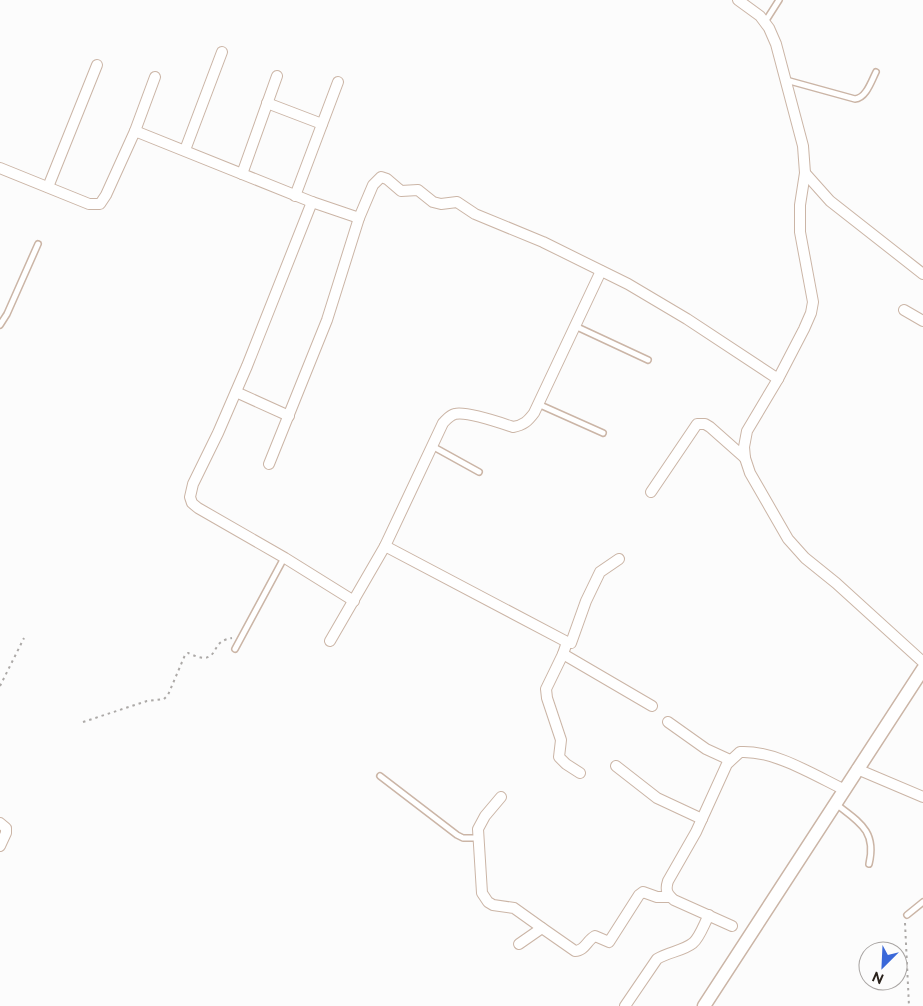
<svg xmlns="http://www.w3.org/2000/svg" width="923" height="1006" font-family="Raleway,sans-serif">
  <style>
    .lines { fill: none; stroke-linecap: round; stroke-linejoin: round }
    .service-casing { stroke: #cbb5a6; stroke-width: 8 }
    .minor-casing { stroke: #cbb5a6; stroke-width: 12 }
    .tertiary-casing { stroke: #cbb5a6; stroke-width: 15 }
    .path { stroke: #aca9a7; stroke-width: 2; stroke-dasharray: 2.5 4; stroke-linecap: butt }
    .service { stroke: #fff; stroke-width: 5 }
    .minor { stroke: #fff; stroke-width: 10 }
    .tertiary { stroke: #fff; stroke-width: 12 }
  </style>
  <rect width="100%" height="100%" fill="#fcfcfc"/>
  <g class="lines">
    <!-- service casing -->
    <g class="service-casing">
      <g id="service">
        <polyline points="765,22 779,0"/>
        <path d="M 786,80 L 855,99 C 866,98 871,82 876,72"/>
        <polyline points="0,325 7,314 38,244"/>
        <polyline points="575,326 648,360"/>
        <polyline points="538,404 603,433"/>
        <polyline points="432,446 479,472"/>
        <polyline points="235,649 284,558"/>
        <polyline points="380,776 457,835 463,838 477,838"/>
        <path d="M 836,804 C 859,822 877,831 869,864"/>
        <polyline points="907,915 923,902"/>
      </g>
    </g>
    <!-- minor casing -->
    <g class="minor-casing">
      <g id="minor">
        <polyline points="738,0 760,16 769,28 776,44 803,146 805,173 800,205 800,232 813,302 811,313 804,329 778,379 747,431 744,447 745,458 750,473 788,539 805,558 836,583 923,662"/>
        <polyline points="267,103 322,124"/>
        <polyline points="135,131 155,77"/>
        <polyline points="185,150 222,52"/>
        <polyline points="0,168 89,204 100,204 106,195 135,131 312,202 359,218"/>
        <polyline points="805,173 830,201 923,274"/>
        <polyline points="242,174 277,76"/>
        <polyline points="48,187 97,65"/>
        <polyline points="295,196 338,82"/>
        <polyline points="312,202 247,366 218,433 193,484 190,497 192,503 198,508 285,558 354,601"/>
        <polyline points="904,310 923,321"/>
        <polyline points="236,392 289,416"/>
        <polyline points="269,464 327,320 359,218 373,185 381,177 387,179 401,191 418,190 433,202 441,204 457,202 475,214 543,242 628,284 687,319 778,379"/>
        <polyline points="651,492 697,424 705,424 710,427 745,458"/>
        <polyline points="385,546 567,642 563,654 652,706"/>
        <path d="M 330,641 L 385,546 L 443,423 C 447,419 450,415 455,414 C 467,411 501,423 513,427 C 524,425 528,421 534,413 L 601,271"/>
        <polyline points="567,642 571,643 586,601 600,572 619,559"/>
        <polyline points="563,654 546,689 547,698 561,740 559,757 566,764 580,773"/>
        <polyline points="668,722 706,749 730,760"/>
        <polyline points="616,766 657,798 702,819"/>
        <polyline points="857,769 923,797"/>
        <polyline points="501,797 485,816 478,829 482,893 488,902 493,905 514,908 542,928"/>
        <polyline points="0,823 6,828 6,833 0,846"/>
        <path d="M 732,926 L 674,900 C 667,894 665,890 668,881 L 696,832 L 727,764 L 740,752 C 774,750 814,775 845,790"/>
        <path d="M 519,944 L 542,928 L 575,951 C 585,951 587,940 595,936 L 609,942 L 639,895 L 643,892 L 657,897 L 670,897"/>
        <path d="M 625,1006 L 657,959 C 668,952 683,951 693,943 C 700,937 704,924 709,915"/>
      </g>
    </g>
    <!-- tertiary casing -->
    <g class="tertiary-casing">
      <polyline id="tertiary" points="704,1006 923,669"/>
    </g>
    <!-- path -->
    <g class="path">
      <polyline points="0,686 24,638"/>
      <path d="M 83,722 L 147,701 L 164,699 L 168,695 L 185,655 L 188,653 C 193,655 203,660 208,657 C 218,653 213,641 232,638"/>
      <polyline points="905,923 909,1006"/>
    </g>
    <!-- service -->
    <use href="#service" class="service"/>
    <!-- minor -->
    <use href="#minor" class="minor"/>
    <!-- tertiary -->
    <use href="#tertiary" class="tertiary"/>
  </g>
  <!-- north arrow -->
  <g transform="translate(883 966) rotate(204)"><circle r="24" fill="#fcfcfc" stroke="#a8a4a2"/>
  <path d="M0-4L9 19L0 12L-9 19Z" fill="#3a68d9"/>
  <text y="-8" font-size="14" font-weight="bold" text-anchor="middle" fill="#29211b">N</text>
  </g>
</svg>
